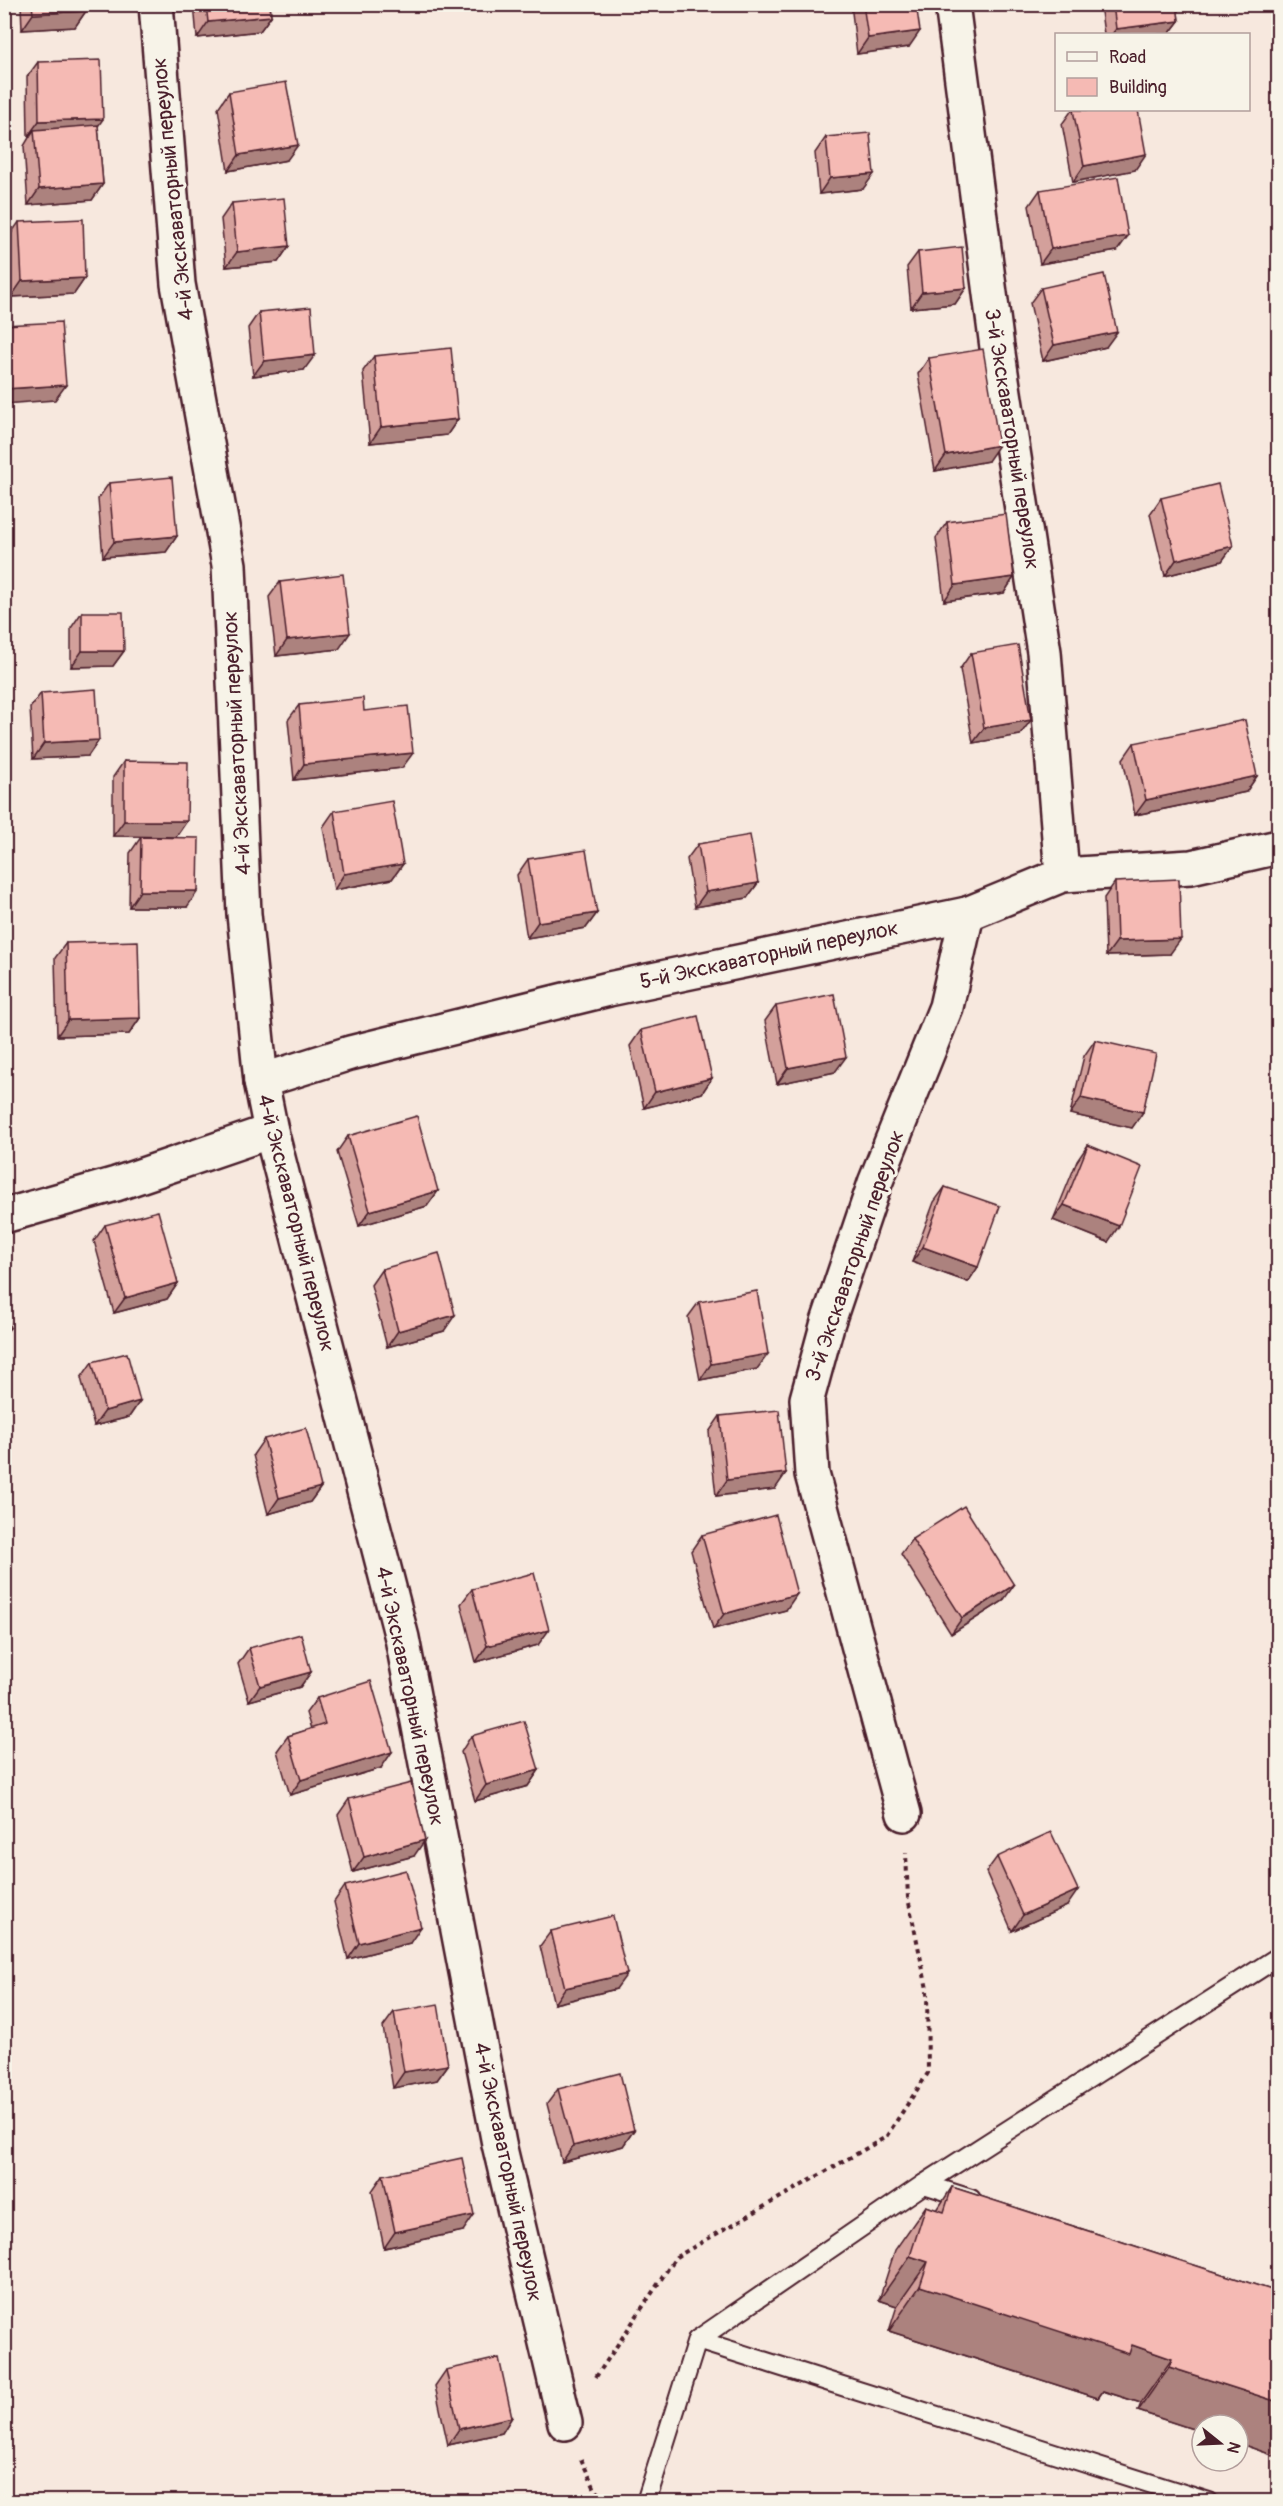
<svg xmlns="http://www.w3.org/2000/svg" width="1283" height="2506" font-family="Pangolin,sans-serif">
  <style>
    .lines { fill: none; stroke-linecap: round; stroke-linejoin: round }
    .lane-casing { stroke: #4a1f2b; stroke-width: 22 }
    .street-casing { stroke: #4a1f2b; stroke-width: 38 }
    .path { stroke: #4a1f2b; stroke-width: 4; stroke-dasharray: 4.5 4.5; stroke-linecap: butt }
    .lane { stroke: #f7f3e8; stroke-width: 18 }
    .street { stroke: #f7f3e8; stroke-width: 33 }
    .wall { fill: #d3a09b; stroke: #4a1f2b; stroke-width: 1.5 }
    .shaded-wall { fill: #ac827e; stroke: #4a1f2b; stroke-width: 1.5 }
    .building { fill: #f5bab4; stroke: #4a1f2b; stroke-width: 1.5 }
    .labels { text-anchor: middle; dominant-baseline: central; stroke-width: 6; stroke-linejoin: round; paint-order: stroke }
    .street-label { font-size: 21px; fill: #4a1f2b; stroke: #f7f3e8 }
  </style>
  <rect width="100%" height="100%" fill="#f7e8de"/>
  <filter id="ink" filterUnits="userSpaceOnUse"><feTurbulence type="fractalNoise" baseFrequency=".0167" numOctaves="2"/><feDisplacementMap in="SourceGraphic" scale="12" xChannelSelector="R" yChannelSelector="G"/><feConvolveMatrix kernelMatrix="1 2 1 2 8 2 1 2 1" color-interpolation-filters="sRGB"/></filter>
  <g filter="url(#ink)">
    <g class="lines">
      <!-- lane casing -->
      <g class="lane-casing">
        <g id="lane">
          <polyline points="924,2184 1278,1957"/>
          <polyline points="697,2340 924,2184 971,2199"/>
          <polyline points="646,2502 697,2340 1209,2502"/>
        </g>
      </g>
      <!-- street casing -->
      <g class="street-casing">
        <g id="street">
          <polyline points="156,4 178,284 229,565 244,914 261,1081 271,1131 402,1638 499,2144 565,2423"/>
          <polyline points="952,4 997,347 1044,652 1062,875"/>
          <polyline points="261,1081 350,1053 609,989 967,914 1062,875 1191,867 1278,847"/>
          <polyline points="4,1216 116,1184 271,1131"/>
          <polyline points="904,1814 812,1474 807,1399 828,1322 875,1183 946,1007 967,914"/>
        </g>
      </g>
      <!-- path -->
      <g class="path">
        <polyline points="596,2377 676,2257 886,2137 928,2073 927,1989 908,1898 906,1853"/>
        <polyline points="581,2459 595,2489 607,2502"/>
      </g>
      <!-- lane -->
      <use href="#lane" class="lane"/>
      <!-- street -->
      <use href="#street" class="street"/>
    </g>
    <!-- wall -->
    <g class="wall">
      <polygon points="21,4 85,4 86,11 75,27 22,30"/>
      <polygon points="194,4 270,4 271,16 260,31 197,38"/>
      <polygon points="851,4 916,4 909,47 857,54"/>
      <polygon points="1100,4 1177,4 1179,21 1169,34 1104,34"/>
      <polygon points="38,62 98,126 103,184 92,200 28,205 24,146 30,136 28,136 27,77"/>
      <polygon points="229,92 287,160 228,171 218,108"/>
      <polygon points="1072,110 1138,110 1135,170 1073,182 1062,124"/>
      <polygon points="826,137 863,189 819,194 815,153"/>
      <polygon points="1040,190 1117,251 1040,264 1029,206"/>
      <polygon points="232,203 289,246 278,262 226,267 221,219"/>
      <polygon points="19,222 85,278 74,294 11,297 8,238"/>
      <polygon points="918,252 966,288 955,304 911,308 907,267"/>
      <polygon points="1041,288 1106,347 1043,361 1030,303"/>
      <polygon points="259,312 304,370 253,376 248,328"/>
      <polygon points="374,356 458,419 447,435 370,443 363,371"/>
      <polygon points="929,358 988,461 935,471 918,374"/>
      <polygon points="109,483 177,536 166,552 103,557 98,499"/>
      <polygon points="1161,498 1233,546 1222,561 1165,576 1150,514"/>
      <polygon points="947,522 1014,577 1004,593 944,601 936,538"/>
      <polygon points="280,582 339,649 276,656 269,597"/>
      <polygon points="82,612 124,651 113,666 71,667 71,628"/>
      <polygon points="971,653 1020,735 973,743 960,669"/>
      <polygon points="41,693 99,740 88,756 33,759 30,708"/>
      <polygon points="299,705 364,711 402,768 294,780 288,720"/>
      <polygon points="1134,743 1257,776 1246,792 1135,815 1123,759"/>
      <polygon points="124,761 176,837 113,836 113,777"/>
      <polygon points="334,811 403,864 392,879 334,890 323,827"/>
      <polygon points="141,837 187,907 129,907 130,853"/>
      <polygon points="698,844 758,883 747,898 695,907 687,859"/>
      <polygon points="528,859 597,913 586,928 527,938 517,875"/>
      <polygon points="1115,882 1170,954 1106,956 1104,898"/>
      <polygon points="66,943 140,1018 129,1034 57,1036 55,958"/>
      <polygon points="776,1006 835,1072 777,1084 765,1021"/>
      <polygon points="641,1030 712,1078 702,1093 644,1108 630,1046"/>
      <polygon points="1095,1040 1143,1112 1132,1128 1070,1114 1084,1056"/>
      <polygon points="348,1136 438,1191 427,1206 359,1226 337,1152"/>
      <polygon points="1088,1145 1108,1242 1053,1220 1077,1161"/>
      <polygon points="945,1187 978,1267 968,1282 912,1262 934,1202"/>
      <polygon points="105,1225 178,1283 167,1299 114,1313 94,1241"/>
      <polygon points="382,1269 444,1331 387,1347 371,1285"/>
      <polygon points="699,1302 757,1369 700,1380 688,1317"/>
      <polygon points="92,1362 140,1401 129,1417 94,1426 81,1378"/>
      <polygon points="720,1416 775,1489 716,1496 709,1432"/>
      <polygon points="264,1439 321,1487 310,1502 268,1514 253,1455"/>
      <polygon points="702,1535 786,1610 713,1629 691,1551"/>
      <polygon points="912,1539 1003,1601 951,1634 901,1554"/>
      <polygon points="472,1589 538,1645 476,1662 461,1604"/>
      <polygon points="249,1648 311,1672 300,1687 249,1701 238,1664"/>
      <polygon points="317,1698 381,1768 290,1795 277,1751 288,1736 311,1729 306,1713"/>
      <polygon points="471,1736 539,1770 528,1786 475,1801 461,1752"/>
      <polygon points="349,1799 414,1856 353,1872 338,1815"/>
      <polygon points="997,1857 1067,1906 1012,1931 986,1872"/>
      <polygon points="345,1886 410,1943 348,1959 334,1902"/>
      <polygon points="551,1931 616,1989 554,2004 540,1946"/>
      <polygon points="394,2012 448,2065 437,2080 393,2088 383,2027"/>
      <polygon points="558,2089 634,2130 623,2146 562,2162 547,2104"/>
      <polygon points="383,2175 463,2231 384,2248 372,2191"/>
      <polygon points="952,2187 1278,2292 1278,2457 1238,2443 1202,2425 1202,2432 1138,2411 1141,2403 1103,2391 1098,2398 889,2331 897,2306 879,2300 895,2250 926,2206 937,2210"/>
      <polygon points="446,2370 512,2417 502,2433 448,2445 435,2386"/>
    </g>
    <!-- shaded-wall -->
    <g class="shaded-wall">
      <polygon points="86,11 75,27 22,30 33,14"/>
      <polygon points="271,16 260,31 197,38 208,22"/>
      <polygon points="1179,21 1169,34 1112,34 1116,29"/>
      <polygon points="920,31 909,47 857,54 868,38"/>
      <polygon points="103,119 92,135 34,130 30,136 28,136 39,121"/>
      <polygon points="298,145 287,160 228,171 239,155"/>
      <polygon points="1146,154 1135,170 1073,182 1084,166"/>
      <polygon points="874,174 863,189 819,194 830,178"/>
      <polygon points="103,184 92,200 28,205 39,189"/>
      <polygon points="1128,236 1117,251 1040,264 1051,249"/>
      <polygon points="289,246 278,262 226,267 237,252"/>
      <polygon points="85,278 74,294 11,297 22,281"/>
      <polygon points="966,288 955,304 911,308 922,292"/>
      <polygon points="1117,332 1106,347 1043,361 1054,345"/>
      <polygon points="315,355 304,370 253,376 264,361"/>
      <polygon points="66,385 55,400 4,404 4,389"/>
      <polygon points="458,419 447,435 370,443 381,427"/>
      <polygon points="999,445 988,461 935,471 946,455"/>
      <polygon points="177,536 166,552 103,557 114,542"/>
      <polygon points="1233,546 1222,561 1165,576 1176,560"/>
      <polygon points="1014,577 1004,593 944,601 955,585"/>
      <polygon points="350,633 339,649 276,656 287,640"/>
      <polygon points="82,651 124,651 113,666 71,667"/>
      <polygon points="1031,720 1020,735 973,743 984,728"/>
      <polygon points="99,740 88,756 33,759 44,743"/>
      <polygon points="413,753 402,768 294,780 304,764"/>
      <polygon points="1257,776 1246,792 1135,815 1146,800"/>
      <polygon points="124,821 187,821 176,837 113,836"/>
      <polygon points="403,864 392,879 334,890 344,874"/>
      <polygon points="758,883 747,898 695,907 706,892"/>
      <polygon points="140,891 198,891 187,907 129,907"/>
      <polygon points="597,913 586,928 527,938 538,922"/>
      <polygon points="1181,939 1170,954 1106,956 1117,941"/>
      <polygon points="140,1018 129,1034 57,1036 68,1020"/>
      <polygon points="846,1057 835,1072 777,1084 788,1068"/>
      <polygon points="712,1078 702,1093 644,1108 655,1092"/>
      <polygon points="1081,1098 1143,1112 1132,1128 1070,1114"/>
      <polygon points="438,1191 427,1206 359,1226 370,1211"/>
      <polygon points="1064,1205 1119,1226 1108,1242 1053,1220"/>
      <polygon points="923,1247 978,1267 968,1282 912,1262"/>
      <polygon points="178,1283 167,1299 114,1313 125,1298"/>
      <polygon points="455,1315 444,1331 387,1347 398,1331"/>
      <polygon points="10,1328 4,1335 4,1329"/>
      <polygon points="768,1354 757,1369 700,1380 711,1364"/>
      <polygon points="140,1401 129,1417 94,1426 105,1411"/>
      <polygon points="786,1473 775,1489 716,1496 727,1480"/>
      <polygon points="321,1487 310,1502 268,1514 279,1498"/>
      <polygon points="1014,1585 1003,1601 951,1634 962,1618"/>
      <polygon points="797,1594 786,1610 713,1629 724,1614"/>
      <polygon points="549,1630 538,1645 476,1662 487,1646"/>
      <polygon points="311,1672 300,1687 249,1701 260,1686"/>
      <polygon points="392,1752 381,1768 290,1795 301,1780"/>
      <polygon points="539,1770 528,1786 475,1801 486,1785"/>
      <polygon points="425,1840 414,1856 353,1872 364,1857"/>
      <polygon points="1078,1890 1067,1906 1012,1931 1023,1915"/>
      <polygon points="421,1927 410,1943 348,1959 359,1943"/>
      <polygon points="627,1974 616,1989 554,2004 565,1988"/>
      <polygon points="448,2065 437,2080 393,2088 404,2072"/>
      <polygon points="634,2130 623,2146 562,2162 573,2146"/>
      <polygon points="474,2215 463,2231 384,2248 395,2232"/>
      <polygon points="910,2256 928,2262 897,2306 879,2300"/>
      <polygon points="920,2286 1132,2345 1172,2359 1141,2403 1103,2391 1098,2398 889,2331"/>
      <polygon points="1169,2367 1278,2402 1278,2457 1238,2443 1238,2425 1202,2425 1202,2432 1138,2411"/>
      <polygon points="512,2417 502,2433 448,2445 459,2429"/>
    </g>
    <!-- building -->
    <g class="building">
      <polygon points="32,4 85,4 86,11 33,14"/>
      <polygon points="206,4 270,4 271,16 208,22"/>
      <polygon points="863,4 916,4 920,31 868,38"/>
      <polygon points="1113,4 1177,4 1179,21 1116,29"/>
      <polygon points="101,60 103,119 39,121 38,62"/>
      <polygon points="286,82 298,145 239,155 229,92"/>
      <polygon points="1073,110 1138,110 1146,154 1084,166"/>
      <polygon points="98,125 103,184 39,189 34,130"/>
      <polygon points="870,133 874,174 830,178 826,137"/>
      <polygon points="1118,177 1128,236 1051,249 1040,190"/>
      <polygon points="284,198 289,246 237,252 232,203"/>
      <polygon points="83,219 85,278 22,281 19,222"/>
      <polygon points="962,247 966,288 922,292 918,252"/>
      <polygon points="1104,274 1117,332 1054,345 1041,288"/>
      <polygon points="311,307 315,355 264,361 259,312"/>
      <polygon points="61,322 66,385 4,389 4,325"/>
      <polygon points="451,348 458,419 381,427 374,356"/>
      <polygon points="983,349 999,445 946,455 929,358"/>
      <polygon points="172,477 177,536 114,542 109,483"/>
      <polygon points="1218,484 1233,546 1176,560 1161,498"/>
      <polygon points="1006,514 1014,577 955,585 947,522"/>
      <polygon points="343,574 350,633 287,640 280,582"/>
      <polygon points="82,612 123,612 124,651 82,651"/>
      <polygon points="1018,645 1031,720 984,728 971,653"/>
      <polygon points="96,689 99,740 44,743 41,693"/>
      <polygon points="363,698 364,711 408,706 413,753 304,764 299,705"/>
      <polygon points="1245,720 1257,776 1146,800 1134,743"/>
      <polygon points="124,761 188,762 187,821 124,821"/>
      <polygon points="392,801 403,864 344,874 334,811"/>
      <polygon points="750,835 758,883 706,892 698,844"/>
      <polygon points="141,837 199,838 198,891 140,891"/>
      <polygon points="586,850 597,913 538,922 528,859"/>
      <polygon points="1179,879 1181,939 1117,941 1115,882"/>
      <polygon points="138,941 140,1018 68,1020 66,943"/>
      <polygon points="834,994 846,1057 788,1068 776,1006"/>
      <polygon points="698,1016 712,1078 655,1092 641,1030"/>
      <polygon points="1095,1040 1156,1054 1143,1112 1081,1098"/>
      <polygon points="417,1116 438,1191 370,1211 348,1136"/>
      <polygon points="1088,1145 1142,1167 1119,1226 1064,1205"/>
      <polygon points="945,1187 1000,1206 978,1267 923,1247"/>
      <polygon points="158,1211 178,1283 125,1298 105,1225"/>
      <polygon points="439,1253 455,1315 398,1331 382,1269"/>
      <polygon points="757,1291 768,1354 711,1364 699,1302"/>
      <polygon points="4,1302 10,1328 4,1329"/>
      <polygon points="127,1353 140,1401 105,1411 92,1362"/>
      <polygon points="779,1410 786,1473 727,1480 720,1416"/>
      <polygon points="306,1428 321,1487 279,1498 264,1439"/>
      <polygon points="964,1506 1014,1585 962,1618 912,1539"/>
      <polygon points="776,1515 797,1594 724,1614 702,1535"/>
      <polygon points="534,1573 549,1630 487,1646 472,1589"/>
      <polygon points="301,1634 311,1672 260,1686 249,1648"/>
      <polygon points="371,1681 392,1752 301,1780 288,1736 325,1724 317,1698"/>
      <polygon points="524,1721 539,1770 486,1785 471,1736"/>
      <polygon points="411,1783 425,1840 364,1857 349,1799"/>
      <polygon points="1051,1832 1078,1890 1023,1915 997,1857"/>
      <polygon points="406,1870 421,1927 359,1943 345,1886"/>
      <polygon points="613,1916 627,1974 565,1988 551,1931"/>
      <polygon points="438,2004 448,2065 404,2072 394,2012"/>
      <polygon points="620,2073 634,2130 573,2146 558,2089"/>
      <polygon points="462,2158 474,2215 395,2232 383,2175"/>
      <polygon points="952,2187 1278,2292 1278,2402 1169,2367 1172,2359 1132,2345 1129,2354 920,2286 928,2262 910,2256 926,2206 944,2212"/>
      <polygon points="499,2358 512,2417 459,2429 446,2370"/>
    </g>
  </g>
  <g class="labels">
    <!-- street labels -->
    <g class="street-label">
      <text transform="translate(173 189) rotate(-96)">4-й Экскаваторный переулок</text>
      <text transform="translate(1012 439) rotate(81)">3-й Экскаваторный переулок</text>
      <text transform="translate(237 743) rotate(-93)">4-й Экскаваторный переулок</text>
      <text transform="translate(769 955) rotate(-12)">5-й Экскаваторный переулок</text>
      <text transform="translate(296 1223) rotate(76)">4-й Экскаваторный переулок</text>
      <text transform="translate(855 1256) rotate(-71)">3-й Экскаваторный переулок</text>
      <text transform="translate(410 1696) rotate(78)">4-й Экскаваторный переулок</text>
      <text transform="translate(508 2172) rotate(78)">4-й Экскаваторный переулок</text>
    </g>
  </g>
  <!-- margin -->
  <rect width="1283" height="2506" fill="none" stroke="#f7f3e8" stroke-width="24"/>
  <rect x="12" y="12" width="1259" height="2482" fill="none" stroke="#4a1f2b" stroke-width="2" filter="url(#ink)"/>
  <!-- legend -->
  <rect x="1055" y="33" width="195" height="78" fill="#f7f3e8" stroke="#b29e9c" stroke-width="1.5"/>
  <rect x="1067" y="52" width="30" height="9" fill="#f7f3e8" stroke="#b29e9c" stroke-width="1.5"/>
  <text x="1109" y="63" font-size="18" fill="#4a1f2b">Road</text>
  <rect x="1067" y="78" width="30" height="18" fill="#f5bab4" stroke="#b29e9c" stroke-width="1.5"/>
  <text x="1109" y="93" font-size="18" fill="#4a1f2b">Building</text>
  <!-- north arrow -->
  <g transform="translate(1220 2443) rotate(108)"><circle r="28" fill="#f7f3e8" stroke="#b29e9c" stroke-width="1.5"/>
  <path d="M0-4.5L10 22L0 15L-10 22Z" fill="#4a1f2b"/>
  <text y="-9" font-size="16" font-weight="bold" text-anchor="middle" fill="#4a1f2b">N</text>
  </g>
</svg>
